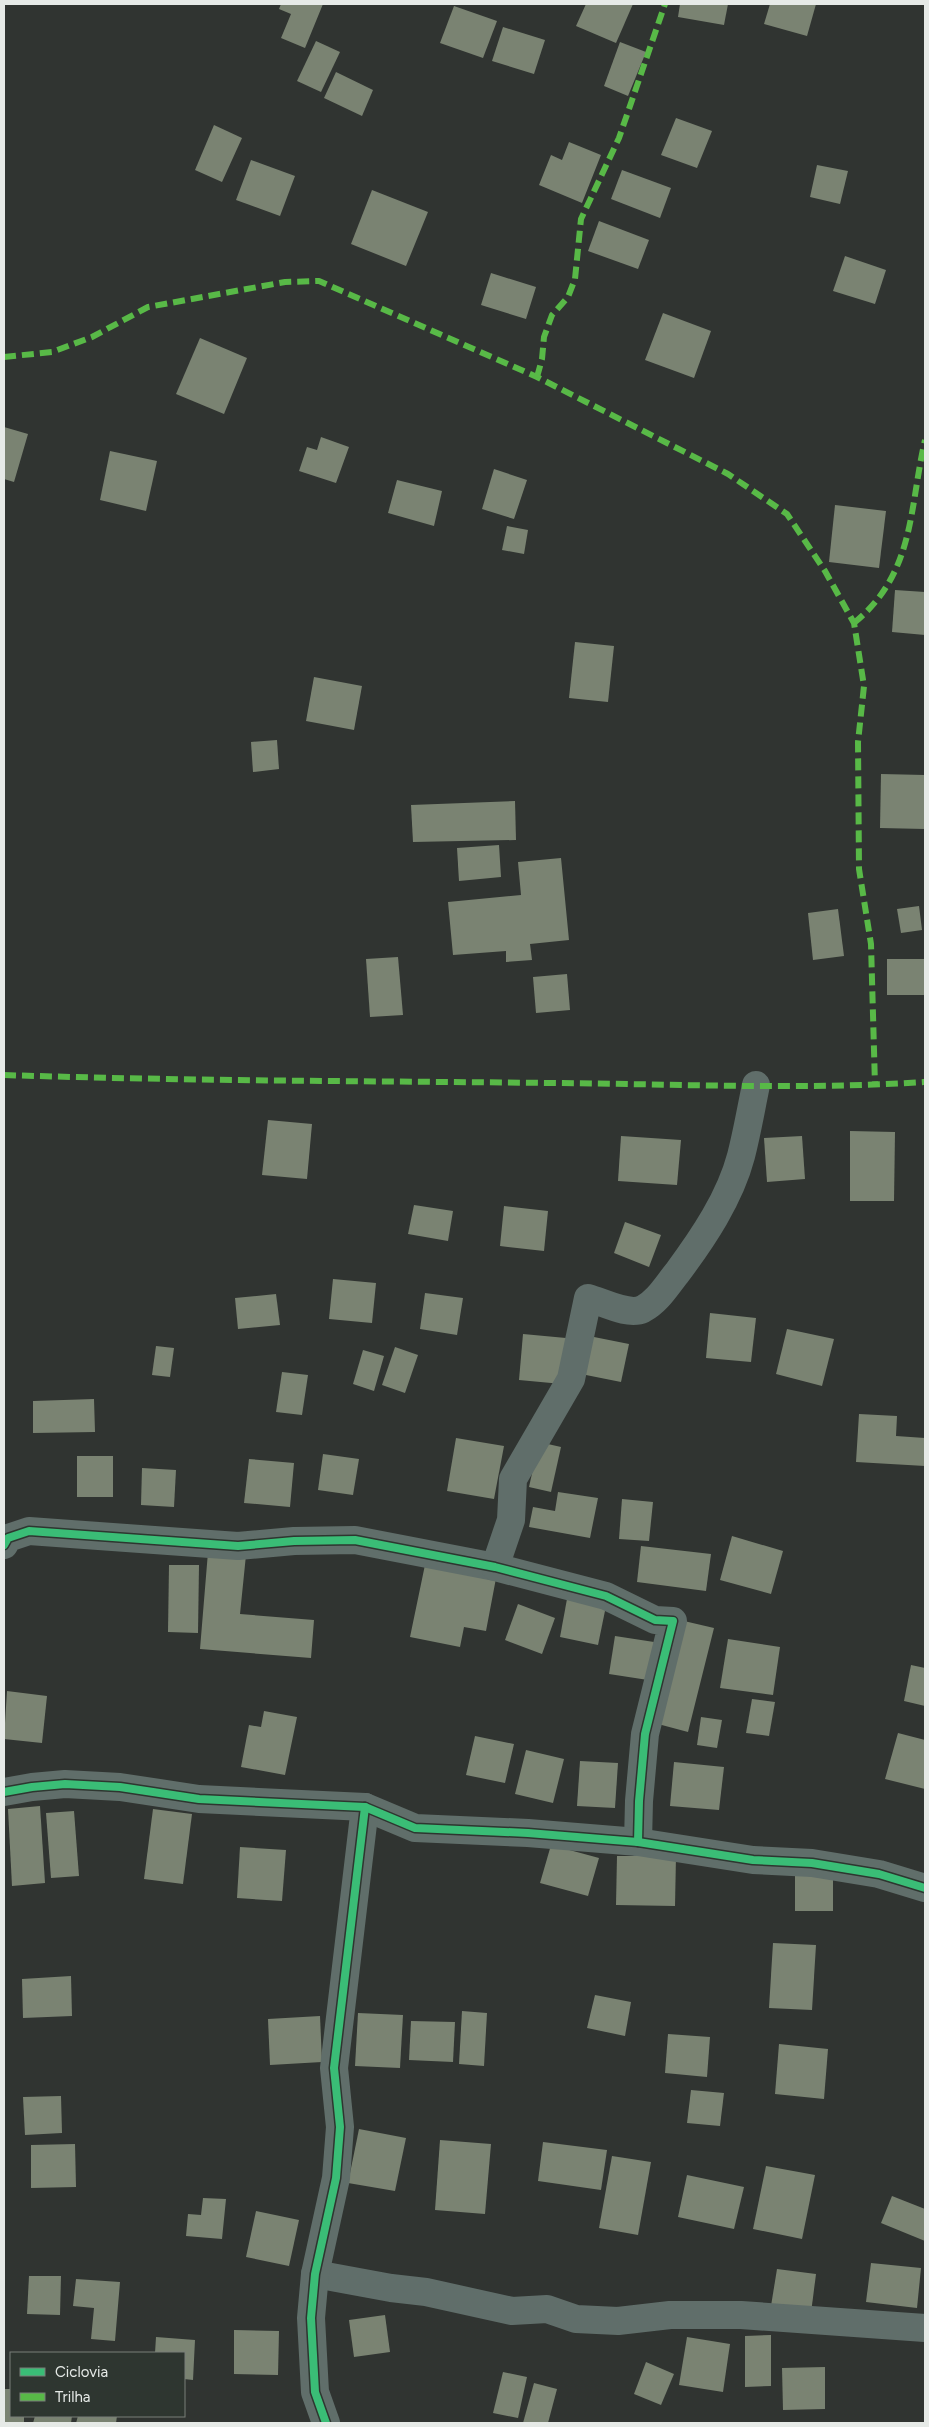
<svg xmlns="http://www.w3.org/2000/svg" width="929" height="2427" font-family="Figtree,sans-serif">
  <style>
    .building { fill: #7a8372 }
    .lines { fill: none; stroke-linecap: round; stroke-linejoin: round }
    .street { stroke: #606e6a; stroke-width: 28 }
    .quiet { stroke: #58b947; stroke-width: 6; stroke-dasharray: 12 6; stroke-linecap: butt }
    .cycleway-casing { stroke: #2e3630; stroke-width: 11 }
    .cycleway { stroke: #3abd76; stroke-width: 8 }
  </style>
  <rect width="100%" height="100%" fill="#303431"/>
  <!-- building -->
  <g class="building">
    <polygon points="281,4 323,4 305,48 281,38 291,14 279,9"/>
    <polygon points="586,4 633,4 616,43 576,26"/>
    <polygon points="680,4 728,4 724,25 678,17"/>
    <polygon points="770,4 816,4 807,36 764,24"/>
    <polygon points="454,6 497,21 483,58 440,43"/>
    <polygon points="503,27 545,40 534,74 492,61"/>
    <polygon points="316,41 340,52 321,92 297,81"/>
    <polygon points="620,42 646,52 628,96 604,86"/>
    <polygon points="336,72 373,90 362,116 324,98"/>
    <polygon points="676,118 712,131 697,168 661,155"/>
    <polygon points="214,125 242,138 222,182 195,170"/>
    <polygon points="569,142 601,155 582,203 539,185 551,155 562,160"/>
    <polygon points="251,160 295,176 280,216 236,200"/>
    <polygon points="817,165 848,171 840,204 810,197"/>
    <polygon points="622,170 671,188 660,218 611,199"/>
    <polygon points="372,190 428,212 406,266 351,244"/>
    <polygon points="599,221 649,240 638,269 588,251"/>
    <polygon points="845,256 886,270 875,304 833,291"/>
    <polygon points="491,273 536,287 526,319 481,305"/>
    <polygon points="663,313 711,331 694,378 645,360"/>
    <polygon points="200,338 247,358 224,414 176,394"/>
    <polygon points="4,427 28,434 14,482 4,479"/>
    <polygon points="321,437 349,447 336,483 299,471 307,447 317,450"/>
    <polygon points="110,451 157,461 146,511 100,500"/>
    <polygon points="494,469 527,480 514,519 482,509"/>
    <polygon points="397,480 442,491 434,526 388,513"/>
    <polygon points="835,505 886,511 879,568 829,562"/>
    <polygon points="507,526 528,530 524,554 502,550"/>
    <polygon points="895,590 925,592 925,635 892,632"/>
    <polygon points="575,642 614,646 608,702 569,698"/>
    <polygon points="314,677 362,686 354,730 306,721"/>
    <polygon points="277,740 279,769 253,772 251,742"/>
    <polygon points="881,774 925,775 925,829 880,828"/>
    <polygon points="515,801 516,840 413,842 411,805"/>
    <polygon points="499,845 501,877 459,881 457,848"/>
    <polygon points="561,858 569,940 530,944 532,960 506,962 506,951 453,955 448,902 521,895 518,862"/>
    <polygon points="919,906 922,930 901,933 897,909"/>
    <polygon points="838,909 844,956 813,960 808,913"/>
    <polygon points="398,957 403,1015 370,1017 366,959"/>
    <rect x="887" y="959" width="38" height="36"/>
    <polygon points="567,974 570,1010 536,1013 533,977"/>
    <polygon points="268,1120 312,1124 307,1179 262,1175"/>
    <polygon points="850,1131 895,1132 894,1201 850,1201"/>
    <polygon points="621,1136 681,1140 677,1185 618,1181"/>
    <polygon points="802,1136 805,1179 767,1182 764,1138"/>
    <polygon points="414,1205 453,1211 448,1241 408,1234"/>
    <polygon points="504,1206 548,1211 544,1251 500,1246"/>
    <polygon points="625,1222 661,1235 649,1267 614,1253"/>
    <polygon points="333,1279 376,1283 372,1323 329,1319"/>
    <polygon points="425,1293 463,1298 457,1335 420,1329"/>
    <polygon points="276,1294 280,1325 238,1329 235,1298"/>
    <polygon points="710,1313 756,1318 751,1362 706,1358"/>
    <polygon points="787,1329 834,1339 822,1386 776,1374"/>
    <polygon points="523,1334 566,1338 562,1384 519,1380"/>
    <polygon points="589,1336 629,1344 621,1382 581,1374"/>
    <polygon points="156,1346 174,1348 170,1377 152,1375"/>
    <polygon points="395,1347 418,1355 405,1393 382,1385"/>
    <polygon points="363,1350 384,1356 374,1391 353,1384"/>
    <polygon points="282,1372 308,1375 302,1415 276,1412"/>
    <polygon points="94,1399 95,1432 33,1433 33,1401"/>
    <polygon points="859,1414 897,1416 896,1436 925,1438 925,1466 856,1462"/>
    <polygon points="456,1438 504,1446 494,1499 447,1491"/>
    <polygon points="539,1442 561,1447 551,1492 529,1487"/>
    <polygon points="323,1454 359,1459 353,1495 318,1490"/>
    <rect x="77" y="1456" width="36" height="41"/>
    <polygon points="249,1459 294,1463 290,1507 244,1503"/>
    <polygon points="142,1468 176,1470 174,1507 141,1505"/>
    <polygon points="558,1492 598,1498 590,1538 529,1527 533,1507 555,1511"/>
    <polygon points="622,1499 653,1502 649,1541 619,1539"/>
    <polygon points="732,1536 783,1551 771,1594 720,1580"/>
    <polygon points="641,1546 711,1554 706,1591 637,1582"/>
    <polygon points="208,1552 246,1555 240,1614 314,1620 311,1658 200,1649"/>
    <polygon points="426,1560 497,1573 486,1631 464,1627 460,1647 410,1637"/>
    <polygon points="169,1565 199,1565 198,1633 168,1632"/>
    <polygon points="567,1599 606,1606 598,1645 560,1637"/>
    <polygon points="518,1604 555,1618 542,1654 505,1640"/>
    <polygon points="684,1621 714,1628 688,1732 658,1724"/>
    <polygon points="615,1636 654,1642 648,1680 609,1674"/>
    <polygon points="728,1639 780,1647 773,1695 720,1688"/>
    <polygon points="911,1665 925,1668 925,1706 904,1701"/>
    <polygon points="7,1691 47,1696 42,1743 4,1739"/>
    <polygon points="752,1699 775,1702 769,1736 746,1733"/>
    <polygon points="264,1711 297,1717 285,1775 241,1767 249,1725 261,1727"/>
    <polygon points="701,1717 722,1720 717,1748 697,1745"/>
    <polygon points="898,1733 925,1740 925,1789 885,1779"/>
    <polygon points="475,1736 514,1744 505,1783 466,1775"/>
    <polygon points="526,1750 564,1759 553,1803 515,1794"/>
    <polygon points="580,1761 618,1763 615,1808 577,1806"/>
    <polygon points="674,1762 724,1767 719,1810 670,1806"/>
    <polygon points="40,1806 45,1883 12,1886 8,1809"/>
    <polygon points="153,1809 192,1814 183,1884 144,1879"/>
    <polygon points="74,1811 79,1876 51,1878 46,1813"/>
    <polygon points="551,1845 599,1858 588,1896 540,1883"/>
    <polygon points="240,1847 286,1850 282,1901 237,1898"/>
    <polygon points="617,1856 676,1856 675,1906 616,1905"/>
    <polygon points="833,1870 833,1911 795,1911 795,1871"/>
    <polygon points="773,1943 816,1945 812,2010 769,2008"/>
    <polygon points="71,1976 72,2016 23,2018 22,1979"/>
    <polygon points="595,1995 631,2002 625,2036 587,2028"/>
    <polygon points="462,2011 487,2013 484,2066 459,2064"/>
    <polygon points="358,2013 403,2015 400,2068 355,2066"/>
    <polygon points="320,2016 322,2062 270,2065 268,2019"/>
    <polygon points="411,2021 455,2022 453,2062 409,2060"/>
    <polygon points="668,2034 710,2037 707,2077 665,2073"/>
    <polygon points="779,2044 828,2049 824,2099 775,2094"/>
    <polygon points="691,2090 724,2093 720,2126 687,2123"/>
    <polygon points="61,2096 62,2133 25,2135 23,2097"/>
    <polygon points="359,2129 406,2138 395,2191 348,2183"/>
    <polygon points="440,2140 491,2144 485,2214 435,2210"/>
    <polygon points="543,2142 607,2150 601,2190 538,2181"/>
    <polygon points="75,2144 76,2187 31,2188 31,2145"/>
    <polygon points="612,2156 651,2162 638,2235 599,2228"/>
    <polygon points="766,2166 815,2175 802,2239 753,2229"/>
    <polygon points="687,2175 744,2187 734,2229 678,2217"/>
    <polygon points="892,2196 925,2209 925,2241 881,2223"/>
    <polygon points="203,2198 226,2199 222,2239 186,2236 188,2214 201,2215"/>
    <polygon points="256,2211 299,2220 289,2266 246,2257"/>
    <polygon points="871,2263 921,2268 917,2308 866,2302"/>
    <polygon points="777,2269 816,2274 811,2313 771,2306"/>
    <polygon points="29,2276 61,2276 60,2315 27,2314"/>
    <polygon points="76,2279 120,2282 115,2341 91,2339 94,2308 73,2306"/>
    <polygon points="385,2315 390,2352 354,2357 349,2320"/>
    <polygon points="234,2330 279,2331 278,2375 234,2374"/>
    <polygon points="771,2335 771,2386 745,2387 745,2336"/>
    <polygon points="156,2337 195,2340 193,2380 184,2379 184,2353 155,2353"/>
    <polygon points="687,2337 730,2344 723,2392 679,2385"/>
    <polygon points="646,2362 674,2374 661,2405 634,2394"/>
    <polygon points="825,2367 825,2409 783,2410 782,2368"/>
    <polygon points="503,2372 527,2377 518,2418 493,2413"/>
    <polygon points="534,2383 557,2389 548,2423 523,2423"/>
    <polygon points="4,2389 11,2389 11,2416 24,2416 24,2423 4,2423"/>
    <polygon points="35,2416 72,2416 71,2423 33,2423"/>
    <polygon points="78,2416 117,2416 116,2423 76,2423"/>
  </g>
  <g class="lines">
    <!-- street -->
    <g class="street">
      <polyline points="4,1545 8,1538 29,1531 238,1546 294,1541 355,1540 495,1567 606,1596 655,1620 673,1621 645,1734 639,1801 638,1842"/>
      <path d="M 495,1567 L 511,1520 L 513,1479 L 571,1379 L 588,1298 C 603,1302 628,1316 643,1309 C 658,1301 667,1285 677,1273 C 703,1238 730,1198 741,1156 C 747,1133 751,1109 756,1085"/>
      <polyline points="4,1792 32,1787 65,1784 120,1787 199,1799 365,1807 415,1828 528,1833 638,1842 753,1860 812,1863 879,1874 925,1888"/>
      <polyline points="315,2274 391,2288 426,2292 512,2311 547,2309 576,2319 618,2321 670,2315 741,2315 925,2328"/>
      <polyline points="326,2423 315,2392 311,2318 315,2274 336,2178 340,2127 334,2068 365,1807"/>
    </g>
    <!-- quiet -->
    <g class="quiet">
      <polyline points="4,357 52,352 92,337 148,307 285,282 319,281 537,377 728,474 787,514 825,571 854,623 864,686 858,742 859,869 871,944 875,1085"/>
      <polyline points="537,377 542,359 544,337 552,315 568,297 575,279 581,219 619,138 665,4"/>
      <path d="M 854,623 C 915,573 909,509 925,440"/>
      <path d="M 4,1075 C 187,1081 371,1081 555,1083 C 678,1084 802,1090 925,1082"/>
    </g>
    <!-- cycleway casing -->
    <g class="cycleway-casing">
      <g id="cycleway">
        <polyline points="4,1545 8,1538 29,1531 238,1546 294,1541 355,1540 495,1567 606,1596 655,1620 673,1621 645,1734 639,1801 638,1842"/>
        <polyline points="4,1792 32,1787 65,1784 120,1787 199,1799 365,1807 415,1828 528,1833 638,1842 753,1860 812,1863 879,1874 925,1888"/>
        <polyline points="326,2423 315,2392 311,2318 315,2274 336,2178 340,2127 334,2068 365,1807"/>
      </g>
    </g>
    <!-- cycleway -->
    <use href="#cycleway" class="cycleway"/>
  </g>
  <!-- border -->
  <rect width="929" height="2427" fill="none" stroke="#e6eae7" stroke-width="10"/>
  <!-- legend -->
  <rect x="10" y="2352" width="175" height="65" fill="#2e3630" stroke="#787e79"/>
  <rect x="20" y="2368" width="25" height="8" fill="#3abd76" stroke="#787e79"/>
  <text x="55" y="2377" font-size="15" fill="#e6eae7">Ciclovia</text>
  <rect x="20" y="2393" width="25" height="8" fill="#58b947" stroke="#787e79"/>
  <text x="55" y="2402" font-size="15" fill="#e6eae7">Trilha</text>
</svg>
